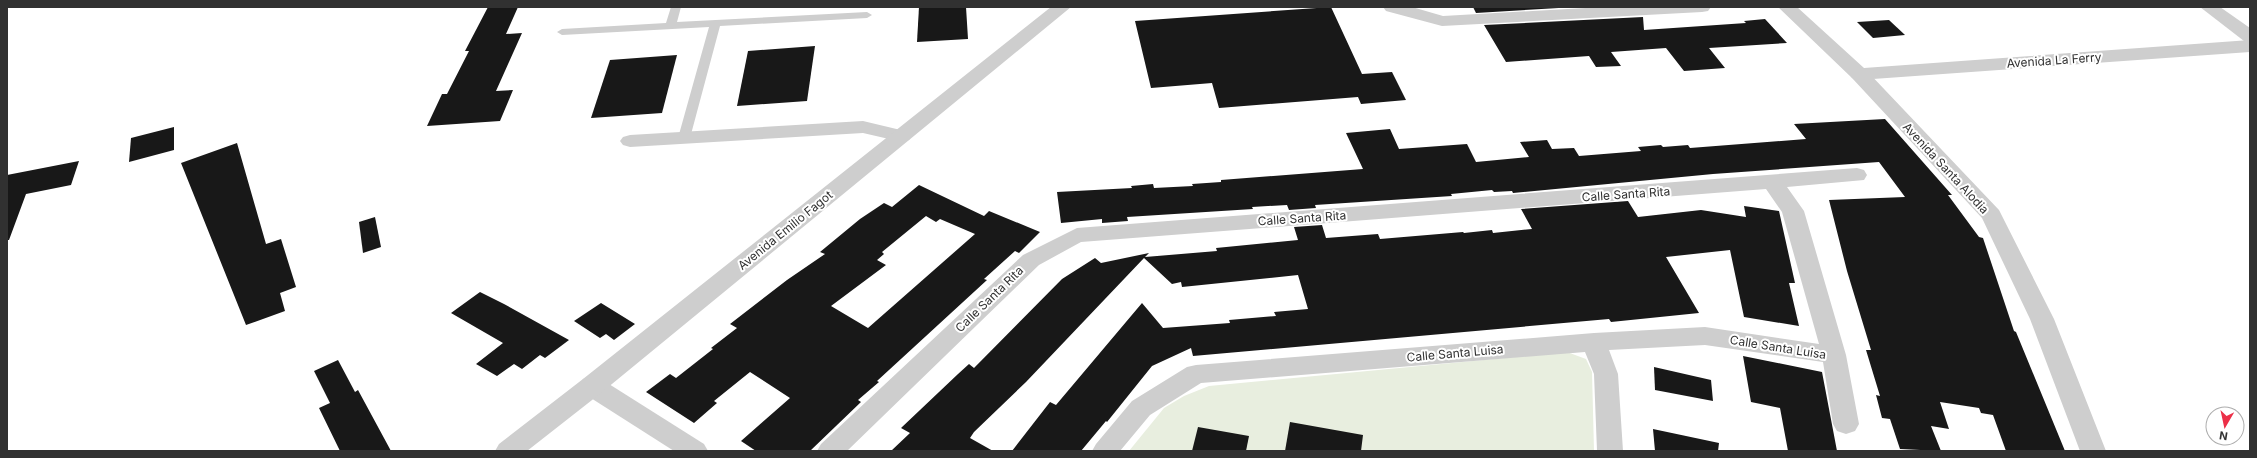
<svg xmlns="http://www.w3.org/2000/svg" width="2257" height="458" font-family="Inter,sans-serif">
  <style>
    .green { fill: #e8eedf }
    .building { fill: #181818; fill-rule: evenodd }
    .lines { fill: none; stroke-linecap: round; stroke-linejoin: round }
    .service { fill: #cecece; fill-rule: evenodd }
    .minor { fill: #cecece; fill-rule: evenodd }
    .tertiary { fill: #cecece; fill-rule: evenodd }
    .labels { text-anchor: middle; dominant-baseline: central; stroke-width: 4; stroke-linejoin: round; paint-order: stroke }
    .street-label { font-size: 12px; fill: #313131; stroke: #fff }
  </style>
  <rect width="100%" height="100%" fill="#fff"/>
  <!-- green -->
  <polygon class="green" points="1567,352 1586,359 1592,372 1594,451 1129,451 1164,408 1184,396 1209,386"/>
  <!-- building -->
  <g class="building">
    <polygon points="488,7 518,7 506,34 522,33 496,91 513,90 500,121 427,126 442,94 447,94 469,51 465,51"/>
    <polygon points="919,7 966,7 968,39 917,42"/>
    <polygon points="1331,7 1362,74 1392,72 1406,100 1361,104 1358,97 1219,108 1212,83 1151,88 1135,21"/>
    <polygon points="1473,7 1576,7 1476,13"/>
    <polygon points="1643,17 1644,30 1746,23 1744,21 1765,19 1787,43 1709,48 1725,68 1684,71 1666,48 1611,52 1621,66 1596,67 1589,56 1506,62 1484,25"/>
    <polygon points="1889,20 1905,35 1873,38 1857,22"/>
    <polygon points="815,46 807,101 737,106 748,51"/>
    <polygon points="677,55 662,113 591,118 610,60"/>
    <polygon points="1885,119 1952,195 1948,195 1979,237 1983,238 2014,331 2016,332 2065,451 2006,451 1993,415 1981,413 1979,408 1940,402 1949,429 1931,426 1941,451 1900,449 1890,419 1882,418 1876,395 1880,396 1866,350 1871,350 1847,271 1829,200 1905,197 1879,162 1713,174 1513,193 1512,191 1494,192 1492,190 1451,194 1452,196 1315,205 1316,208 1289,210 1287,205 1252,207 1253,209 1127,217 1128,221 1102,223 1102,219 1061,223 1057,192 1132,188 1131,186 1153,184 1154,188 1193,186 1192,184 1221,182 1221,180 1363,169 1346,133 1390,129 1399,149 1467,144 1476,162 1529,157 1520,142 1547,140 1552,149 1574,148 1579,156 1641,151 1638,147 1661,145 1663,147 1688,145 1690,148 1806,139 1794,124"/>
    <polygon points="174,127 174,150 129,162 131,138"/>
    <polygon points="237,143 266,244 281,239 296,287 280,293 285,311 246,325 181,163"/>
    <polygon points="79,161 71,185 26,194 9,240 7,240 7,175"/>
    <path d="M 919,185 L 984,216 L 989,211 L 1040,232 L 1019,253 L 1015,251 L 984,279 L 987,280 L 877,381 L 879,382 L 858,400 L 861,402 L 810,451 L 756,451 L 741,441 L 790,398 L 750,372 L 714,401 L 717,403 L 694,423 L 646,392 L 670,374 L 676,378 L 713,349 L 711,348 L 737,328 L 730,324 L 787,280 L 825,254 L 820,252 L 860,219 L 884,203 L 892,207 ZM 926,216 L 936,222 L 940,219 L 975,234 L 868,328 L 831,306 L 886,265 L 877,260 L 884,254 L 882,252 Z"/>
    <polygon points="1628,201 1638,217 1701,210 1746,217 1744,206 1779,211 1795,283 1789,283 1799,326 1744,317 1730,250 1666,257 1699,313 1611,322 1609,319 1193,356 1191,348 1152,366 1107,422 1106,421 1081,451 1012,451 1050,402 1056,405 1142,303 1163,328 1230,323 1229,320 1276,316 1274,312 1308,309 1298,275 1182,287 1181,282 1172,284 1144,258 1026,382 974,432 970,438 993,451 891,451 910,433 901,428 958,374 969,364 974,368 1062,279 1095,258 1101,263 1149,253 1145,257 1217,251 1216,248 1298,240 1294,227 1322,225 1326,238 1378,234 1380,239 1463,232 1464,233 1492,230 1493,233 1532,229 1521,209"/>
    <polygon points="375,217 381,247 363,253 359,222"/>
    <polygon points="480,292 504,304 569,340 545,358 540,355 522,369 514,364 497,376 476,364 503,343 451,313"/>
    <polygon points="601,303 635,324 614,340 606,334 600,338 574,321"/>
    <polygon points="1743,356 1822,372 1837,451 1788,451 1780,408 1751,402"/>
    <polygon points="338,360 355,392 358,390 391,451 340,451 319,408 330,403 314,371"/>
    <polygon points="1654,367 1711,380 1713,401 1655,390"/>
    <polygon points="1290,422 1363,435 1361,451 1285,451"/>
    <polygon points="1198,427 1249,436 1246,451 1192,451"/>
    <polygon points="1653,429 1719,443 1718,451 1655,451"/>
  </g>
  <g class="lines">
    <!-- service -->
    <polygon class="service" points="671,7 681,7 677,22 867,12 872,15 867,18 720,26 690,138 684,142 678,138 709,27 562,35 557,32 562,29 666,23"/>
    <!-- minor -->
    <g class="minor">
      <polygon points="1383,7 1412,7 1443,16 1603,7 1711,7 1708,11 1702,12 1442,26 1386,11"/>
      <polygon points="2200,7 2220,7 2250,28 2250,42 2244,41"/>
      <polygon points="1859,68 1866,70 1999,210 2054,319 2106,451 2080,451 2030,319 1982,218 1852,78 1850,74 1852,70"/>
      <polygon points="863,121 909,132 912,136 909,140 902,142 863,133 630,147 623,145 620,141 623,137 630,135"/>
      <polygon points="1857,168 1864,170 1867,175 1864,180 1787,187 1804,211 1846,355 1859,424 1855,431 1846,434 1837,431 1833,424 1823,362 1705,345 1609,350 1618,374 1623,451 1597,451 1594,374 1585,352 1201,383 1150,415 1120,451 1092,451 1096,444 1132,401 1187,367 1196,365 1594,333 1705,327 1819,344 1782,212 1766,189 1081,242 1039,265 847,451 817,451 821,444 1023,255 1077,228"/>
      <polygon points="592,376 601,379 704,444 708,451 674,451 583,393 579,386 583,379"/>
    </g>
    <!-- tertiary -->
    <g class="tertiary">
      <polygon points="1051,7 1071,7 601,393 527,451 495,451 499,444 583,379"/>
      <polygon points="1778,7 1797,7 1864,68 2250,40 2250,52 1859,80 1852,78"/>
    </g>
  </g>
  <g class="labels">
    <!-- street labels -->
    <g class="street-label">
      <text transform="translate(2054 60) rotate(-4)">Avenida La Ferry</text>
      <text transform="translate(1946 168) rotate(47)">Avenida Santa Alodia</text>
      <text transform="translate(1626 194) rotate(-4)">Calle Santa Rita</text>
      <text transform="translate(1302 218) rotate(-4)">Calle Santa Rita</text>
      <text transform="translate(785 230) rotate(-39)">Avenida Emilio Fagot</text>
      <text transform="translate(989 299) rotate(-44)">Calle Santa Rita</text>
      <text transform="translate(1778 347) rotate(9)">Calle Santa Luisa</text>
      <text transform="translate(1455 353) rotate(-5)">Calle Santa Luisa</text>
    </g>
  </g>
  <!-- border -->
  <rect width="2257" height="458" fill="none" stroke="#313131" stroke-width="16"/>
  <!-- north arrow -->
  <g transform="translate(2225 426) rotate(189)"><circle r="19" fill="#ffffff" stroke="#adadad"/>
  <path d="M0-3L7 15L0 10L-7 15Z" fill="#ec2f48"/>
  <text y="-6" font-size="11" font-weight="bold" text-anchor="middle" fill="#313131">N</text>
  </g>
</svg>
